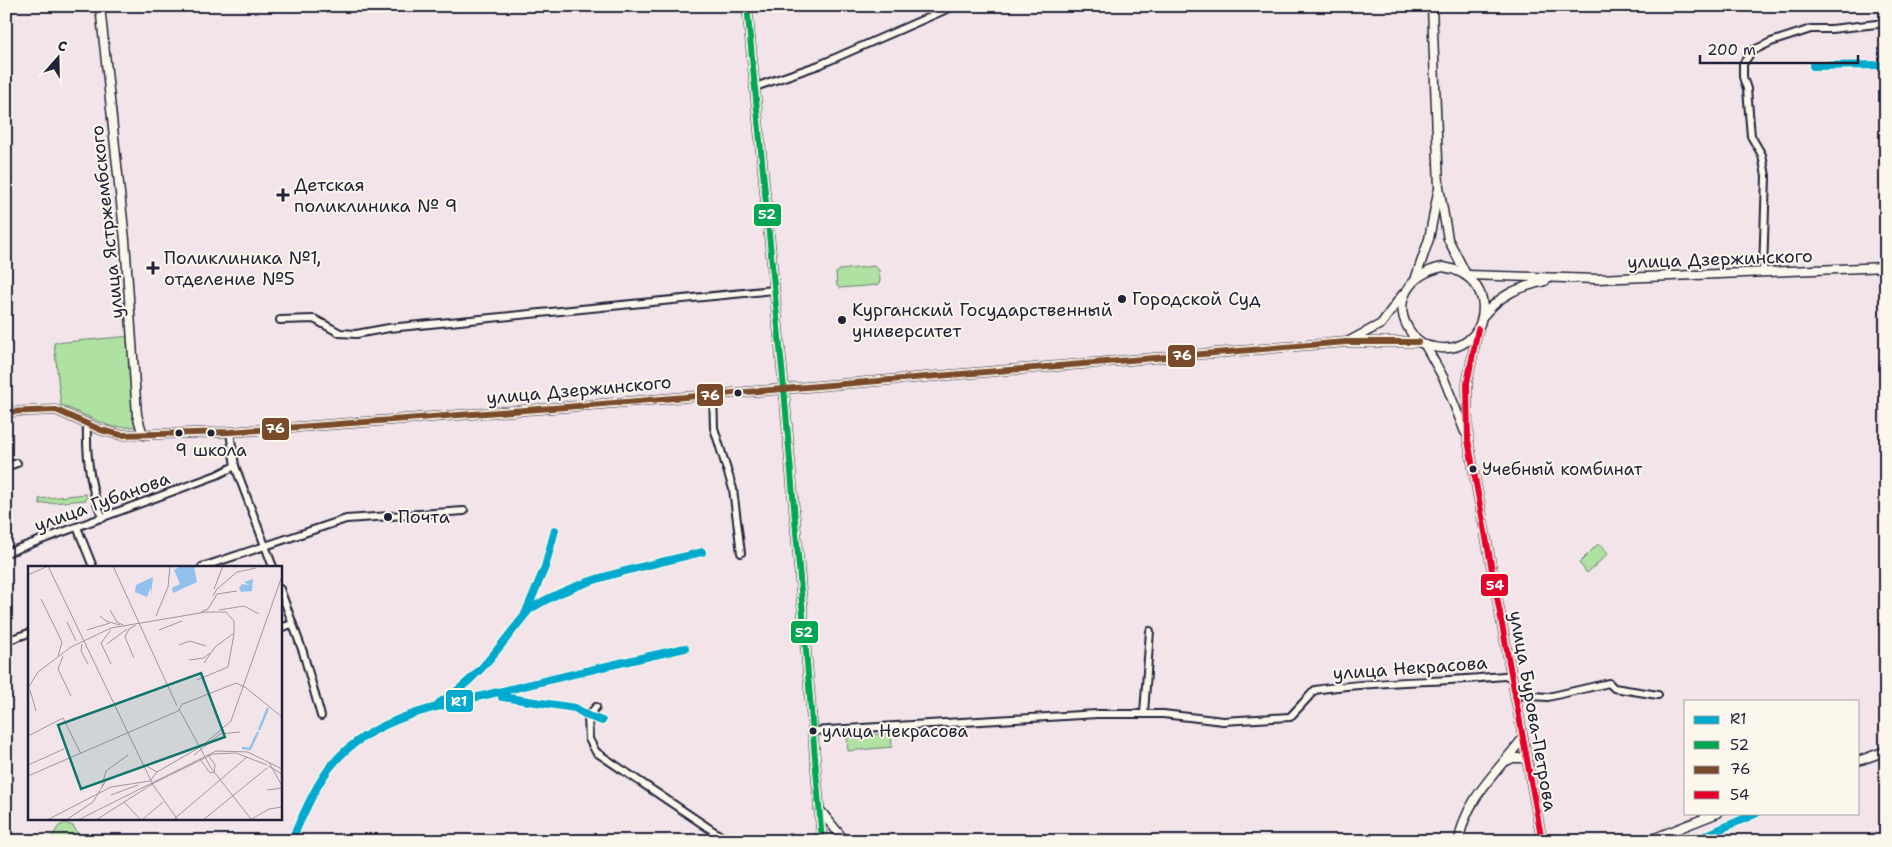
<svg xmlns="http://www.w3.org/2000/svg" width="1892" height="847" font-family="'Shantell Sans',sans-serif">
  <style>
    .green { fill: #afe1a2; stroke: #68826e }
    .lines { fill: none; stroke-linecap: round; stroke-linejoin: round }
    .minor-casing { stroke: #22223b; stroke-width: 10 }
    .major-casing { stroke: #22223b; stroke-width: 11 }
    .minor { stroke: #fbf7ec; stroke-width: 6 }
    .major { stroke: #fbf7ec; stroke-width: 8 }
    .bus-1-casing { stroke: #fbf7ec; stroke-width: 10 }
    .bus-2-casing { stroke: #fbf7ec; stroke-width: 10 }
    .bus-3-casing { stroke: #fbf7ec; stroke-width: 10 }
    .bus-1 { stroke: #00a651; stroke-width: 6 }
    .bus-2 { stroke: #7a4b2a; stroke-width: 6 }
    .bus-3 { stroke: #e4002b; stroke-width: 6 }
    .rail-1-casing { stroke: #fbf7ec; stroke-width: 11 }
    .rail-1 { stroke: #00a9ce; stroke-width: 8 }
    .poi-dot { fill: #22223b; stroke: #fbf7ec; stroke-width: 2 }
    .labels { text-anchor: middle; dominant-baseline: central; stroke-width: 4; stroke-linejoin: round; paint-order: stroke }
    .bus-label { font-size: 17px; fill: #22223b; stroke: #fbf7ec; text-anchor: start }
    .poi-label { font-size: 18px; fill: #22223b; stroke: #fbf7ec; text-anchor: start }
    .street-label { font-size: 18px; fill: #22223b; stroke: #fbf7ec }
    .inset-river { fill: none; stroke: #92c1ed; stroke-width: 2.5 }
    .inset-road { fill: none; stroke: #9f96a3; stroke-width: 1 }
    .view { fill: #0f766e; fill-opacity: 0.15; stroke: #0f766e; stroke-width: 2.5 }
    .inset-edge { fill: none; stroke: #22223b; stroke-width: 2.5 }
    .line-badge { stroke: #fbf7ec; stroke-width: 2 }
    .badge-label { font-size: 14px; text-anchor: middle; font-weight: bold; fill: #fff }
  </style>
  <rect width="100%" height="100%" fill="#f2e4e9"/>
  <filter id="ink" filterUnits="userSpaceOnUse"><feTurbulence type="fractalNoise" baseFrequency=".02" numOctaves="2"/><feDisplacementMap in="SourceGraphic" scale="10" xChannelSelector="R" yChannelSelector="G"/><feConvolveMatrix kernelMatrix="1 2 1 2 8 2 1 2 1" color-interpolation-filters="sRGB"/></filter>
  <g filter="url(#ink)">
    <!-- green -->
    <g class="green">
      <polygon points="874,266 879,270 880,281 878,285 840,288 837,286 836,273 840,270"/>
      <polygon points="132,336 136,427 112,427 61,405 54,343"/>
      <polygon points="86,494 86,500 40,504 39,499"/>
      <polygon points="1597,545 1602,545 1608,554 1587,573 1579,563"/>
      <polygon points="891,733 892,747 848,751 847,737"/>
      <polygon points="65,823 73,826 83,841 49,841 59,826"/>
    </g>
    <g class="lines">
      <!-- minor casing -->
      <g class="minor-casing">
        <g id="minor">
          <polyline points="755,87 819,65 954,6"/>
          <polyline points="1763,272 1766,176 1762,155 1751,136 1747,89 1743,77 1743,64 1752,51 1771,42 1811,29 1831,29 1886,23"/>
          <polyline points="280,320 314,319 340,333 356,334 389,328 774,290"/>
          <polyline points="713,394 714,428 733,489 741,553"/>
          <path d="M 87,423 C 86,455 90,489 103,518"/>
          <polyline points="230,432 235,466 273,567"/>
          <polyline points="6,467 17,463"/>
          <polyline points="77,527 93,567"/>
          <polyline points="6,553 217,475 235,466"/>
          <polyline points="202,567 346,519 464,511"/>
          <polyline points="280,589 303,652 321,716"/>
          <polyline points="280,628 292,624"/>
          <polyline points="6,641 29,633"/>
          <polyline points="1516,695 1548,697 1609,683 1614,688 1658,695"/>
          <polyline points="596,707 588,716 589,739 596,752 728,841"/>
          <polyline points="1144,713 1150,631"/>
          <path d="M 813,731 L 1097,714 L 1163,714 L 1223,721 L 1290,717 L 1315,690 C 1380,680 1446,683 1512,675"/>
        </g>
      </g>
      <!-- major casing -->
      <g class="major-casing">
        <g id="major">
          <polyline points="100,6 125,240 137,415 143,435"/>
          <polyline points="747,6 784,389 822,841"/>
          <polyline points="1432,6 1439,187 1448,239 1466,274"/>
          <path d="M 1443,267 C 1506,277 1488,359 1434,347 C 1423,345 1418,343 1412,334 C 1389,303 1410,273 1443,267 Z"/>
          <polyline points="1467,275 1597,279 1886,267"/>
          <polyline points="1416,277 1429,239 1438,192"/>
          <path d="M 1483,316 C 1502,293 1518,288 1545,281"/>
          <polyline points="1478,329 1467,383 1468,440 1542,841"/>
          <polyline points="1349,341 1381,324 1403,294"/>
          <polyline points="1425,345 1444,379 1465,432"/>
          <polyline points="6,412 56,410 101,430 121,435 230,432 566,407 1346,342 1418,342"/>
          <polyline points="1506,761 1513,758 1527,758"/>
          <polyline points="1858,761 1886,751"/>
          <polyline points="819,809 845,841"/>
          <path d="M 1459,841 C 1464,800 1500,769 1523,738"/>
          <polyline points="1647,841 1718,813"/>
        </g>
      </g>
      <!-- minor -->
      <use href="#minor" class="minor"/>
      <!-- major -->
      <use href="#major" class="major"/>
      <!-- bus-1 casing -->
      <g class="bus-1-casing">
        <polyline id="bus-1" points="747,6 784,389 822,841"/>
      </g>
      <!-- bus-2 casing -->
      <g class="bus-2-casing">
        <polyline id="bus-2" points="6,412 56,410 101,430 121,435 230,432 566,407 1346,342 1418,342"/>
      </g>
      <!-- bus-3 casing -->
      <g class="bus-3-casing">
        <polyline id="bus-3" points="1478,329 1467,383 1468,440 1542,841"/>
      </g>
      <!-- bus-1 -->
      <use href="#bus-1" class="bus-1"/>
      <!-- bus-2 -->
      <use href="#bus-2" class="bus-2"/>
      <!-- bus-3 -->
      <use href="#bus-3" class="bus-3"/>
      <!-- rail-1 casing -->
      <g class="rail-1-casing">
        <g id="rail-1">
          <polyline points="1813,66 1886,65"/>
          <polyline points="525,614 545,567 555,530"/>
          <polyline points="502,697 575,708 588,716 602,721"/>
          <path d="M 439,703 C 479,680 501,643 530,609 C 581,577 644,567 702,552"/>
          <path d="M 291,841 C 305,812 318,776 343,753 C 386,712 456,703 511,689 C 569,675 627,661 685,648"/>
          <polyline points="1693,841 1757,813"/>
        </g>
      </g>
      <!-- rail-1 -->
      <use href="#rail-1" class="rail-1"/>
    </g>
  </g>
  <!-- markers -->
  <g class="poi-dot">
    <path d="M280.5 187.5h5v5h5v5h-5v5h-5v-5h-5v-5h5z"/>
    <path d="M150.5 260.5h5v5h5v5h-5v5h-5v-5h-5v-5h5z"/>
    <circle cx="1122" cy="299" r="5"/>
    <circle cx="842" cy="320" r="5"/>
    <circle cx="738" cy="393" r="4.5"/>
    <circle cx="179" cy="433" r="4.5"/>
    <circle cx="211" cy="433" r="4.5"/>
    <circle cx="1473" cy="469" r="4.5"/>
    <circle cx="388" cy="517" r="5"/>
    <circle cx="813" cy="731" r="4.5"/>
  </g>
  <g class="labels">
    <!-- bus labels -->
    <g class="bus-label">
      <text x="211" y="450" text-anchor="middle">9 школа</text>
      <text x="1482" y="469">Учебный комбинат</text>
      <text x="822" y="731">улица Некрасова</text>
    </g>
    <!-- poi labels -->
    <g class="poi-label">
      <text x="294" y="185">Детская<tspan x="294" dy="21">поликлиника № 9</tspan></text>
      <text x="164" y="258">Поликлиника №1,<tspan x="164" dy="21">отделение №5</tspan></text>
      <text x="1132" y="299">Городской Суд</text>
      <text x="852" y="310">Курганский Государственный<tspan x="852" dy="21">университет</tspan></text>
      <text x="398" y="517">Почта</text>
    </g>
    <!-- street labels -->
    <g class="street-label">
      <text transform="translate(107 222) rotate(-96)">улица Ястржембского</text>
      <text transform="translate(1720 259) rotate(-2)">улица Дзержинского</text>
      <text transform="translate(579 390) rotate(-5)">улица Дзержинского</text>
      <text transform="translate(102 502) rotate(-20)">улица Губанова</text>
      <text transform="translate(1410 668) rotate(-4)">улица Некрасова</text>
      <text transform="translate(1533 711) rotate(80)">улица Бурова-Петрова</text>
    </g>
  </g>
  <!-- overview -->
  <g transform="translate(28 566)">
    <rect width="254" height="254" fill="#f2e4e9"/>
    <path d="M 153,0 L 166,0 L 169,16 L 145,27 L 144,22 L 152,18 L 146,4 ZM 125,11 L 123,30 L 123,21 L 119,31 L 107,26 L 108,19 ZM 225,13 L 224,25 L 213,26 L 211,22 L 214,18 L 221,19 L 216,16 Z" fill="#92c1ed"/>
    <path class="inset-river" d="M 231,164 L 240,142M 214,182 L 222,183 L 230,166"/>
    <path class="inset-road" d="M 20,0 L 125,219 L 150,254M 85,0 L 149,140M 0,9 L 20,0M 186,23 L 195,0M 185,30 L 189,23 L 209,6 L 228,2M 13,33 L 34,76 L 30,90M 82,44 L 89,56 L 95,59M 191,44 L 216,40 L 231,48M 173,46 L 180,43 L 189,28 L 209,25M 72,50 L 78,55 L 92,59M 128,50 L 140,21 L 142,0M 39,56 L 48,75M 59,64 L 82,57M 131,64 L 154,55M 54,78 L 53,85 L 60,98M 79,78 L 99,63M 151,79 L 162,75 L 178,80M 35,90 L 30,103 L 43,130M 106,92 L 97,71 L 101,63 L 108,59M 161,94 L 176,92 L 182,87M 83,98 L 73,77 L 83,64M 169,114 L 200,101 L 206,68M 0,122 L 10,106 L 43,81 L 83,62 L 178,46 L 198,46 L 206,55 L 206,67 L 187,81 L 176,97M 2,124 L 8,145M 155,138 L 208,117 L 217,121 L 254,151M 151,143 L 183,202 L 223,253M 0,170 L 35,152 L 53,188M 166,189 L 192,168 L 212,166M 180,189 L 187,199 L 186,206M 172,193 L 182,207 L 186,206M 241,196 L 254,220M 115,198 L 129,206M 0,199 L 36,183M 240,200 L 254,208M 0,210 L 150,145 L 155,137M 74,220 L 78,205 L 100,189M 239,224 L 254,222M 83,229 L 110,219M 96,236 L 113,254M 19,254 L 83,221 L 122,215 L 129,206 L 174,180 L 203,155 L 254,10M 38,254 L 65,236 L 79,213M 50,254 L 188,185 L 220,186 L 254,203M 68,254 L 126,217 L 185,188 L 208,187 L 239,199M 114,254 L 135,236M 145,254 L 219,191M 175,254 L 239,202M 222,254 L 241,243 L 254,241"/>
    <path class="view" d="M 173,107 L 197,171 L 53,223 L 30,159 Z"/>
    <rect width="254" height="254" class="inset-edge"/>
  </g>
  <g class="line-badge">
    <rect x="753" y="203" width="29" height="24" rx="5" fill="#00a651"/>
    <rect x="1167" y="344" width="29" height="24" rx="5" fill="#7a4b2a"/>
    <rect x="696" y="383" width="28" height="24" rx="5" fill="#7a4b2a"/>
    <rect x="261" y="417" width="29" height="24" rx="5" fill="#7a4b2a"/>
    <rect x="1480" y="573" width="29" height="24" rx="5" fill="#e4002b"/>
    <rect x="790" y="620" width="29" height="24" rx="5" fill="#00a651"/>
    <rect x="445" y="689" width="29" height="24" rx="5" fill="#00a9ce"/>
  </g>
  <g class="badge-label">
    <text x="767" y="219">52</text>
    <text x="1182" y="360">76</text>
    <text x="710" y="400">76</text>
    <text x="275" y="433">76</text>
    <text x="1495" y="590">54</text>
    <text x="804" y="637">52</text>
    <text x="459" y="706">R1</text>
  </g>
  <!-- margin -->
  <rect width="1892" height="847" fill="none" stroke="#fbf7ec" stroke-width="25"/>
  <rect x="12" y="12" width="1867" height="822" fill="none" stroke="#22223b" stroke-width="2" filter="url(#ink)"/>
  <!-- legend -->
  <rect x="1684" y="700" width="175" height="115" fill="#fbf7ec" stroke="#a4a2a5"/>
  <rect x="1694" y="716" width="25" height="8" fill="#00a9ce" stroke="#a4a2a5"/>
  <text x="1730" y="724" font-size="15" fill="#22223b">R1</text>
  <rect x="1694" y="741" width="25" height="8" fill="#00a651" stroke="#a4a2a5"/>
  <text x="1730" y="750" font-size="15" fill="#22223b">52</text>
  <rect x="1694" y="766" width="25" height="8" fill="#7a4b2a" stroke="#a4a2a5"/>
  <text x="1730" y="774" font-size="15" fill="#22223b">76</text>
  <rect x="1694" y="791" width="25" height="8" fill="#e4002b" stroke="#a4a2a5"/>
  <text x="1730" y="800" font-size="15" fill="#22223b">54</text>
  <!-- north arrow -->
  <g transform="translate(58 58) rotate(20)" stroke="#fbf7ec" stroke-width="4" paint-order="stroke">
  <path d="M0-4L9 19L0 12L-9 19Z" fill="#22223b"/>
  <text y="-8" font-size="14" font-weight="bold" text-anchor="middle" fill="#22223b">С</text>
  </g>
  <!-- scale -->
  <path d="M1700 55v8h158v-8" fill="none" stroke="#22223b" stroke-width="2.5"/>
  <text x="1707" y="55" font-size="15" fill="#22223b" stroke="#fbf7ec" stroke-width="4" paint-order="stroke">200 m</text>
</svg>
